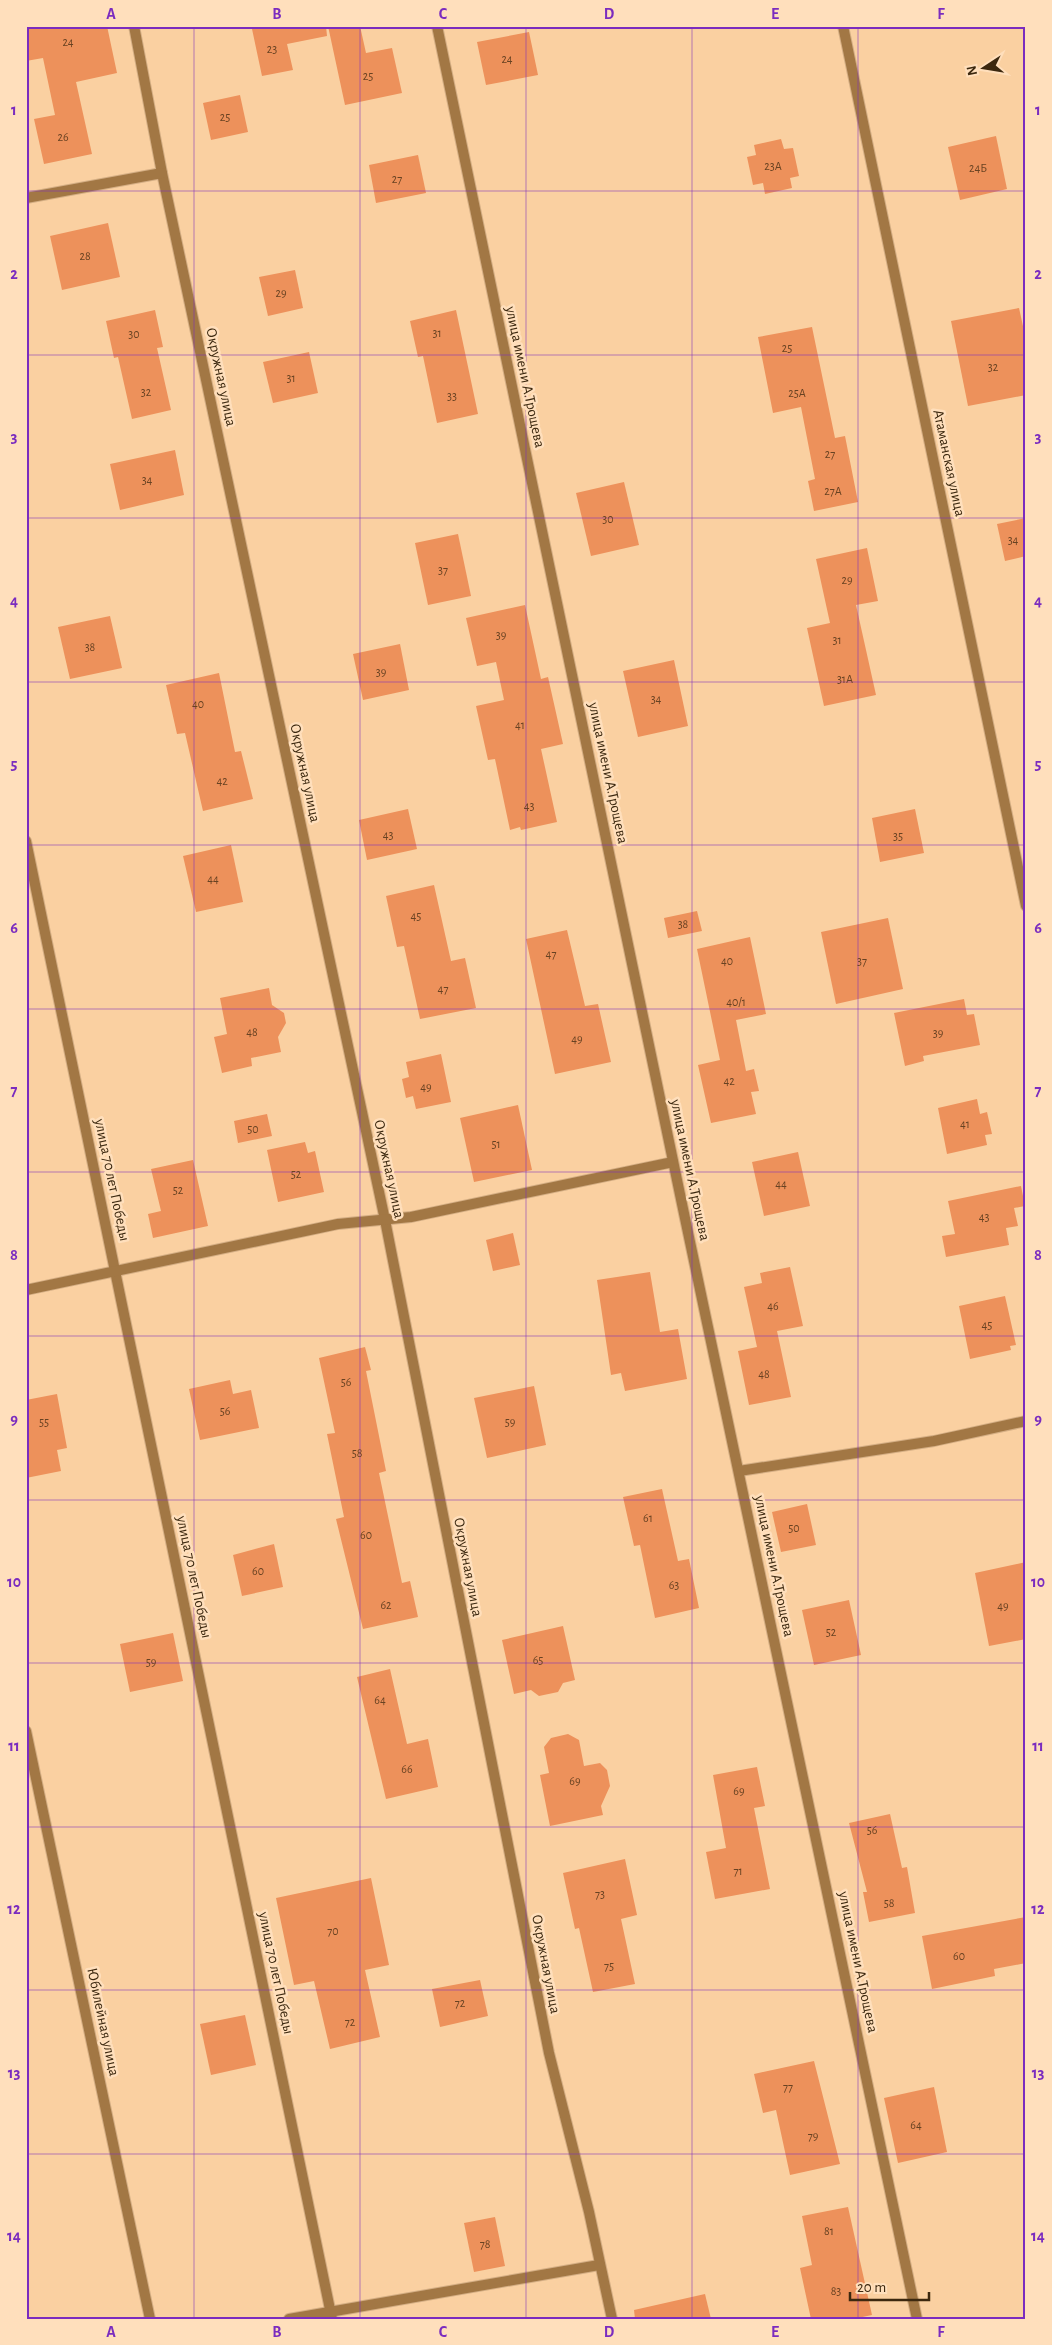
<svg xmlns="http://www.w3.org/2000/svg" width="1052" height="2345" font-family="'Alegreya Sans',sans-serif">
  <style>
    .building { fill: #ed915b }
    .lines { fill: none; stroke-linecap: round; stroke-linejoin: round }
    .minor-casing { stroke: #d4ae84; stroke-width: 12 }
    .minor { stroke: #a27744; stroke-width: 10 }
    .grid { fill: none; stroke: #7b2cbf; stroke-width: 1; stroke-opacity: 0.55 }
    .labels { text-anchor: middle; dominant-baseline: central; stroke-width: 5; stroke-linejoin: round; paint-order: stroke }
    .number-label { font-size: 12px; fill: #684222 }
    .street-label { font-size: 15px; fill: #3c280f; stroke: #ffdfbc }
    .neatline { fill: none; stroke: #7b2cbf; stroke-width: 2 }
    .grid-label { font-size: 16px; text-anchor: middle; font-weight: bold; fill: #7b2cbf }
  </style>
  <rect width="100%" height="100%" fill="#fad0a1"/>
  <!-- building -->
  <g class="building">
    <polygon points="26,26 107,26 117,73 76,82 92,154 44,164 34,119 55,115 43,58 26,61"/>
    <polygon points="266,26 326,26 327,36 287,44 293,70 262,76 252,29"/>
    <polygon points="328,26 360,26 366,53 392,48 402,93 345,105"/>
    <polygon points="529,32 538,75 486,85 477,42"/>
    <polygon points="240,95 248,132 211,140 203,103"/>
    <polygon points="996,136 1007,189 960,200 948,147"/>
    <polygon points="781,139 784,149 793,148 799,176 790,178 792,188 765,194 763,183 753,185 747,157 756,155 754,145"/>
    <polygon points="418,155 426,193 376,203 369,165"/>
    <polygon points="108,223 120,277 62,290 50,236"/>
    <polygon points="295,270 303,308 268,316 259,277"/>
    <polygon points="1019,308 1026,340 1026,395 968,406 951,321"/>
    <polygon points="155,310 163,347 157,348 171,410 132,419 118,357 114,358 106,321"/>
    <polygon points="456,310 478,414 437,423 423,356 418,357 410,321"/>
    <polygon points="812,327 835,438 845,436 858,502 814,511 808,481 815,479 801,407 773,413 758,337"/>
    <polygon points="309,352 318,393 273,403 263,362"/>
    <polygon points="175,450 184,495 120,510 110,464"/>
    <polygon points="624,482 639,545 591,556 576,493"/>
    <polygon points="1026,518 1026,556 1005,561 997,524"/>
    <polygon points="458,534 471,596 428,605 415,543"/>
    <polygon points="867,548 878,601 856,605 876,695 824,706 807,628 830,623 816,559"/>
    <polygon points="525,605 541,679 548,677 563,744 541,749 557,822 521,830 520,827 510,830 495,759 488,760 476,706 504,700 496,662 477,666 466,618"/>
    <polygon points="110,616 122,668 70,679 58,627"/>
    <polygon points="400,644 409,690 363,700 353,654"/>
    <polygon points="674,660 688,726 638,737 623,671"/>
    <polygon points="219,673 235,752 241,751 253,799 203,811 185,733 177,734 166,685"/>
    <polygon points="408,809 417,849 367,860 359,820"/>
    <polygon points="915,809 924,853 880,862 872,818"/>
    <polygon points="231,845 243,902 196,912 183,856"/>
    <polygon points="434,885 451,961 465,958 476,1008 420,1019 404,946 397,947 386,896"/>
    <polygon points="697,911 702,931 668,938 664,918"/>
    <polygon points="888,918 903,989 836,1004 821,932"/>
    <polygon points="567,930 585,1006 598,1004 611,1062 555,1074 526,939"/>
    <polygon points="750,937 766,1014 736,1020 746,1071 754,1069 759,1091 751,1092 756,1114 711,1123 698,1065 720,1060 697,949"/>
    <polygon points="269,988 272,1005 284,1013 286,1023 278,1037 281,1052 251,1058 252,1066 222,1073 214,1037 227,1034 220,998"/>
    <polygon points="964,999 967,1015 974,1014 980,1045 923,1056 924,1061 905,1066 894,1013"/>
    <polygon points="441,1054 451,1102 416,1109 413,1096 406,1098 402,1079 409,1077 406,1062"/>
    <polygon points="977,1099 980,1114 987,1112 992,1134 985,1135 987,1145 947,1154 938,1108"/>
    <polygon points="518,1105 532,1170 474,1182 460,1118"/>
    <polygon points="267,1114 272,1136 238,1143 234,1121"/>
    <polygon points="305,1142 308,1153 315,1151 324,1192 278,1202 267,1150"/>
    <polygon points="798,1152 810,1206 764,1216 752,1162"/>
    <polygon points="193,1160 208,1226 153,1238 148,1214 161,1211 151,1169"/>
    <polygon points="1021,1186 1025,1206 1014,1208 1018,1226 1006,1228 1009,1245 946,1257 942,1236 955,1234 948,1201"/>
    <polygon points="513,1233 520,1265 493,1271 486,1240"/>
    <polygon points="790,1267 803,1326 777,1331 791,1397 749,1405 738,1351 757,1347 744,1287 762,1283 760,1273"/>
    <polygon points="650,1272 660,1332 678,1329 687,1379 625,1391 621,1373 611,1375 597,1280"/>
    <polygon points="1005,1296 1016,1345 1010,1346 1011,1350 970,1359 959,1306"/>
    <polygon points="365,1347 371,1370 366,1371 386,1471 379,1473 402,1583 410,1581 418,1617 363,1629 336,1519 344,1517 327,1434 335,1433 319,1358"/>
    <polygon points="230,1380 233,1394 251,1390 259,1428 200,1440 189,1389"/>
    <polygon points="534,1386 546,1445 487,1458 474,1398"/>
    <polygon points="57,1394 67,1448 57,1450 61,1471 26,1478 26,1400"/>
    <polygon points="662,1489 678,1561 689,1559 699,1608 655,1618 640,1545 634,1546 623,1497"/>
    <polygon points="807,1504 816,1545 781,1552 772,1512"/>
    <polygon points="274,1544 283,1587 242,1596 233,1555"/>
    <polygon points="1026,1562 1026,1639 989,1646 975,1573"/>
    <polygon points="849,1600 861,1655 814,1665 802,1610"/>
    <polygon points="563,1626 575,1680 563,1683 558,1692 539,1696 531,1690 514,1694 502,1640"/>
    <polygon points="173,1633 183,1681 130,1692 120,1644"/>
    <polygon points="390,1669 407,1744 428,1739 438,1787 386,1799 357,1677"/>
    <polygon points="568,1734 579,1740 584,1766 600,1763 607,1770 610,1786 601,1806 603,1815 550,1826 540,1775 549,1773 544,1747 551,1738"/>
    <polygon points="757,1767 765,1806 754,1808 770,1889 715,1899 706,1852 726,1848 713,1775"/>
    <polygon points="890,1814 902,1868 907,1867 915,1913 869,1922 863,1892 867,1892 849,1823"/>
    <polygon points="625,1859 637,1915 621,1919 635,1984 593,1992 579,1928 575,1929 563,1873"/>
    <polygon points="371,1878 389,1965 365,1970 380,2037 330,2049 314,1981 294,1985 276,1898"/>
    <polygon points="1026,1917 1026,1963 994,1969 995,1976 932,1989 922,1936"/>
    <polygon points="480,1980 488,2016 440,2027 432,1989"/>
    <polygon points="245,2015 256,2065 211,2075 200,2024"/>
    <polygon points="814,2061 840,2164 790,2175 776,2110 763,2113 754,2074"/>
    <polygon points="934,2087 947,2152 898,2163 884,2098"/>
    <polygon points="848,2207 872,2315 853,2319 811,2319 800,2268 812,2265 802,2216"/>
    <polygon points="495,2217 505,2266 474,2272 464,2223"/>
    <polygon points="705,2294 711,2319 635,2319 634,2310"/>
  </g>
  <g class="lines">
    <!-- minor casing -->
    <g class="minor-casing">
      <g id="minor">
        <polyline points="134,26 162,173 385,1220 549,2053 589,2212 612,2319"/>
        <polyline points="437,26 682,1204 917,2319"/>
        <polyline points="843,26 1026,906"/>
        <polyline points="26,198 162,173"/>
        <polyline points="26,841 332,2319"/>
        <polyline points="26,1290 338,1224 411,1217 673,1162"/>
        <polyline points="739,1471 934,1441 1026,1421"/>
        <polyline points="26,1731 150,2319"/>
        <polyline points="289,2319 599,2265"/>
      </g>
    </g>
    <!-- minor -->
    <use href="#minor" class="minor"/>
  </g>
  <!-- grid -->
  <path class="grid" d="M 194,26 L 194,2319M 360,26 L 360,2319M 526,26 L 526,2319M 692,26 L 692,2319M 858,26 L 858,2319M 26,191 L 1026,191M 26,355 L 1026,355M 26,518 L 1026,518M 26,682 L 1026,682M 26,845 L 1026,845M 26,1009 L 1026,1009M 26,1172 L 1026,1172M 26,1336 L 1026,1336M 26,1500 L 1026,1500M 26,1663 L 1026,1663M 26,1827 L 1026,1827M 26,1990 L 1026,1990M 26,2154 L 1026,2154"/>
  <g class="labels">
    <!-- number labels -->
    <g class="number-label">
      <text x="68" y="42">24</text>
      <text x="272" y="49">23</text>
      <text x="507" y="59">24</text>
      <text x="368" y="76">25</text>
      <text x="225" y="117">25</text>
      <text x="63" y="137">26</text>
      <text x="773" y="166">23А</text>
      <text x="978" y="168">24Б</text>
      <text x="397" y="179">27</text>
      <text x="85" y="256">28</text>
      <text x="281" y="293">29</text>
      <text x="437" y="333">31</text>
      <text x="134" y="334">30</text>
      <text x="787" y="348">25</text>
      <text x="993" y="367">32</text>
      <text x="291" y="378">31</text>
      <text x="146" y="392">32</text>
      <text x="797" y="393">25А</text>
      <text x="452" y="396">33</text>
      <text x="830" y="454">27</text>
      <text x="147" y="480">34</text>
      <text x="833" y="491">27А</text>
      <text x="608" y="519">30</text>
      <text x="1013" y="540">34</text>
      <text x="443" y="570">37</text>
      <text x="847" y="580">29</text>
      <text x="501" y="635">39</text>
      <text x="837" y="640">31</text>
      <text x="90" y="647">38</text>
      <text x="381" y="672">39</text>
      <text x="845" y="679">31А</text>
      <text x="656" y="699">34</text>
      <text x="198" y="704">40</text>
      <text x="520" y="725">41</text>
      <text x="222" y="781">42</text>
      <text x="529" y="806">43</text>
      <text x="388" y="835">43</text>
      <text x="898" y="836">35</text>
      <text x="213" y="879">44</text>
      <text x="416" y="916">45</text>
      <text x="683" y="924">38</text>
      <text x="551" y="954">47</text>
      <text x="727" y="961">40</text>
      <text x="862" y="961">37</text>
      <text x="443" y="989">47</text>
      <text x="736" y="1002">40/1</text>
      <text x="252" y="1032">48</text>
      <text x="938" y="1033">39</text>
      <text x="577" y="1039">49</text>
      <text x="729" y="1081">42</text>
      <text x="426" y="1087">49</text>
      <text x="965" y="1124">41</text>
      <text x="253" y="1129">50</text>
      <text x="496" y="1144">51</text>
      <text x="296" y="1174">52</text>
      <text x="781" y="1184">44</text>
      <text x="178" y="1190">52</text>
      <text x="984" y="1217">43</text>
      <text x="773" y="1306">46</text>
      <text x="987" y="1325">45</text>
      <text x="764" y="1374">48</text>
      <text x="346" y="1382">56</text>
      <text x="225" y="1411">56</text>
      <text x="44" y="1422">55</text>
      <text x="510" y="1422">59</text>
      <text x="357" y="1453">58</text>
      <text x="648" y="1518">61</text>
      <text x="794" y="1528">50</text>
      <text x="366" y="1535">60</text>
      <text x="258" y="1571">60</text>
      <text x="674" y="1585">63</text>
      <text x="386" y="1605">62</text>
      <text x="1003" y="1606">49</text>
      <text x="831" y="1632">52</text>
      <text x="538" y="1660">65</text>
      <text x="151" y="1662">59</text>
      <text x="380" y="1700">64</text>
      <text x="407" y="1769">66</text>
      <text x="575" y="1781">69</text>
      <text x="739" y="1791">69</text>
      <text x="872" y="1830">56</text>
      <text x="738" y="1871">71</text>
      <text x="600" y="1894">73</text>
      <text x="889" y="1903">58</text>
      <text x="333" y="1931">70</text>
      <text x="959" y="1956">60</text>
      <text x="609" y="1966">75</text>
      <text x="460" y="2003">72</text>
      <text x="350" y="2022">72</text>
      <text x="788" y="2087">77</text>
      <text x="916" y="2125">64</text>
      <text x="813" y="2136">79</text>
      <text x="829" y="2231">81</text>
      <text x="485" y="2244">78</text>
      <text x="836" y="2291">83</text>
    </g>
    <!-- street labels -->
    <g class="street-label">
      <text transform="translate(221 377) rotate(78)">Окружная улица</text>
      <text transform="translate(525 377) rotate(78)">улица имени А.Трощева</text>
      <text transform="translate(949 463) rotate(78)">Атаманская улица</text>
      <text transform="translate(305 773) rotate(78)">Окружная улица</text>
      <text transform="translate(608 773) rotate(78)">улица имени А.Трощева</text>
      <text transform="translate(389 1169) rotate(78)">Окружная улица</text>
      <text transform="translate(690 1170) rotate(78)">улица имени А.Трощева</text>
      <text transform="translate(112 1180) rotate(78)">улица 70 лет Победы</text>
      <text transform="translate(774 1566) rotate(78)">улица имени А.Трощева</text>
      <text transform="translate(468 1567) rotate(79)">Окружная улица</text>
      <text transform="translate(194 1577) rotate(78)">улица 70 лет Победы</text>
      <text transform="translate(858 1962) rotate(78)">улица имени А.Трощева</text>
      <text transform="translate(546 1964) rotate(79)">Окружная улица</text>
      <text transform="translate(276 1973) rotate(78)">улица 70 лет Победы</text>
      <text transform="translate(103 2022) rotate(78)">Юбилейная улица</text>
    </g>
  </g>
  <!-- border -->
  <rect width="1052" height="2345" fill="none" stroke="#ffdfbc" stroke-width="55"/>
  <!-- north arrow -->
  <g transform="translate(984 68) rotate(258)" stroke="#ffdfbc" stroke-width="4" paint-order="stroke">
  <path d="M0-4L9 19L0 12L-9 19Z" fill="#3c280f"/>
  <text y="-8" font-size="14" font-weight="bold" text-anchor="middle" fill="#3c280f">N</text>
  </g>
  <!-- scale -->
  <path d="M850 2292v8h79v-8" fill="none" stroke="#3c280f" stroke-width="2.5"/>
  <text x="857" y="2292" font-size="15" fill="#3c280f" stroke="#ffdfbc" stroke-width="4" paint-order="stroke">20 m</text>
  <rect x="28" y="28" width="996" height="2290" class="neatline"/>
  <g class="grid-label">
    <text x="111" y="19">A</text>
    <text x="277" y="19">B</text>
    <text x="443" y="19">C</text>
    <text x="609" y="19">D</text>
    <text x="775" y="19">E</text>
    <text x="941" y="19">F</text>
    <text x="14" y="115">1</text>
    <text x="1038" y="115">1</text>
    <text x="14" y="279">2</text>
    <text x="1038" y="279">2</text>
    <text x="14" y="442">3</text>
    <text x="1038" y="442">3</text>
    <text x="14" y="606">4</text>
    <text x="1038" y="606">4</text>
    <text x="14" y="769">5</text>
    <text x="1038" y="769">5</text>
    <text x="14" y="933">6</text>
    <text x="1038" y="933">6</text>
    <text x="14" y="1096">7</text>
    <text x="1038" y="1096">7</text>
    <text x="14" y="1260">8</text>
    <text x="1038" y="1260">8</text>
    <text x="14" y="1424">9</text>
    <text x="1038" y="1424">9</text>
    <text x="14" y="1587">10</text>
    <text x="1038" y="1587">10</text>
    <text x="14" y="1751">11</text>
    <text x="1038" y="1751">11</text>
    <text x="14" y="1914">12</text>
    <text x="1038" y="1914">12</text>
    <text x="14" y="2078">13</text>
    <text x="1038" y="2078">13</text>
    <text x="14" y="2241">14</text>
    <text x="1038" y="2241">14</text>
    <text x="111" y="2337">A</text>
    <text x="277" y="2337">B</text>
    <text x="443" y="2337">C</text>
    <text x="609" y="2337">D</text>
    <text x="775" y="2337">E</text>
    <text x="941" y="2337">F</text>
  </g>
</svg>
